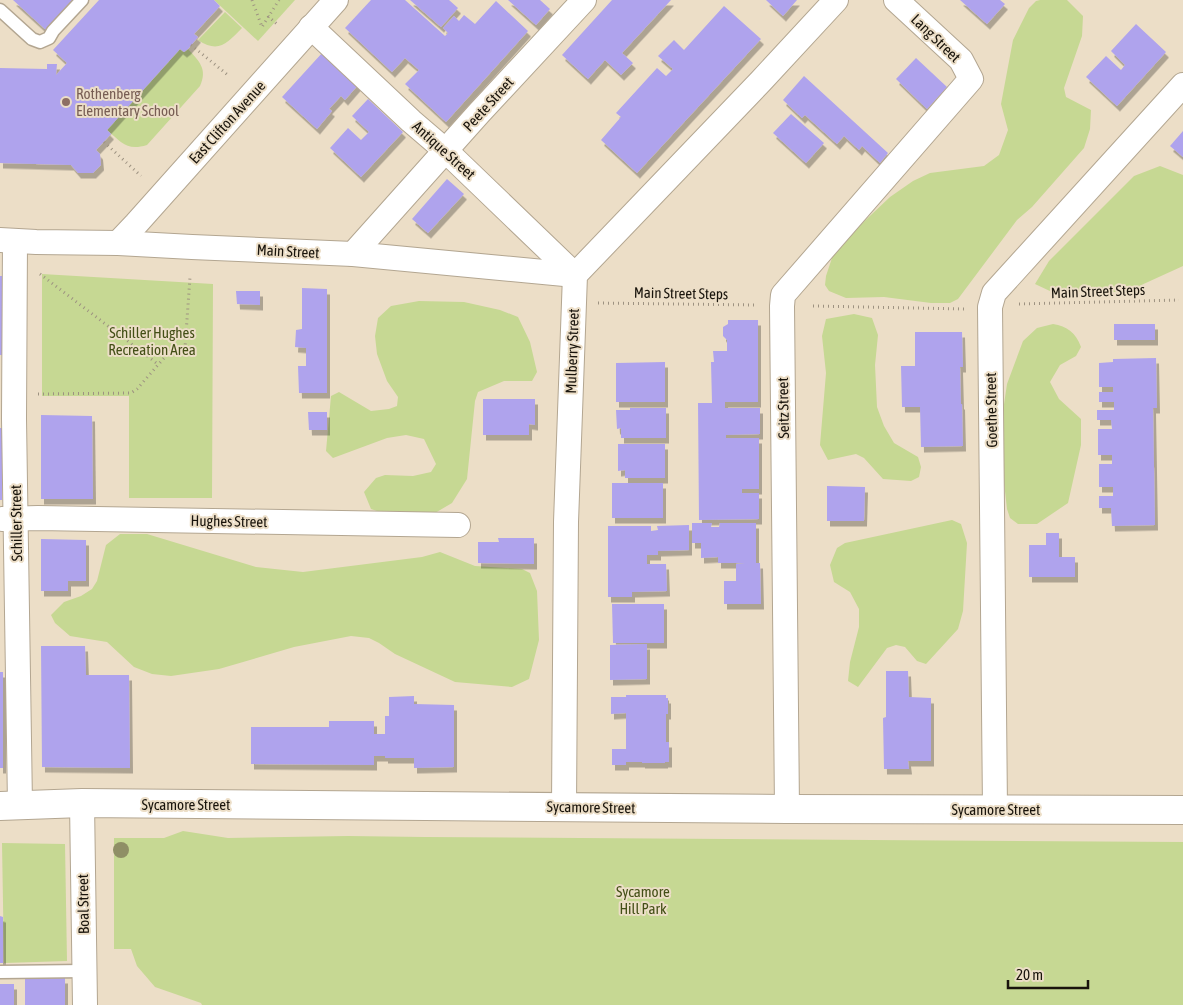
<svg xmlns="http://www.w3.org/2000/svg" width="1183" height="1005" font-family="'Asap Condensed',sans-serif">
  <style>
    .green { fill: #c6d893 }
    .building { fill: #afa3ed; filter: url(#shadow) }
    .lines { fill: none; stroke-linecap: round; stroke-linejoin: round }
    .lane-casing { stroke: #b3a691; stroke-width: 15 }
    .street-casing { stroke: #b3a691; stroke-width: 26 }
    .secondary-casing { stroke: #b3a691; stroke-width: 30 }
    .path { stroke: #9d9281; stroke-width: 3; stroke-dasharray: 1 4; stroke-linecap: butt }
    .lane { stroke: #fff; stroke-width: 12 }
    .street { stroke: #fff; stroke-width: 24 }
    .secondary { stroke: #fff; stroke-width: 28 }
    .tree { fill: #8f8f66 }
    .education-dot { fill: #8d6e63; stroke: #ecdec7; stroke-width: 2 }
    .labels { text-anchor: middle; dominant-baseline: central; stroke-width: 4; stroke-linejoin: round; paint-order: stroke }
    .street-label { font-size: 15px; fill: #19140c; stroke: #ecdec7 }
    .education-label { font-size: 15px; fill: #785e54; stroke: #ecdec7; text-anchor: start }
    .park-label { font-size: 15px; fill: #434f16; stroke: #ecdec7 }
  </style>
  <defs>
    <filter id="shadow"><feDropShadow dx="3" dy="5.5" stdDeviation="0" flood-color="#0004"/></filter>
  </defs>
  <rect width="100%" height="100%" fill="#ecdec7"/>
  <!-- green -->
  <g class="green">
    <polygon points="214,0 295,0 258,41"/>
    <polygon points="1040,0 1067,0 1083,16 1082,36 1064,88 1066,97 1091,110 1090,129 1084,148 1032,207 1017,220 958,299 950,303 931,303 884,297 846,298 829,291 825,285 826,276 835,249 890,197 913,181 930,173 984,166 999,155 1008,130 1001,104 1013,40 1029,8 1036,1"/>
    <path d="M 225,12 L 242,28 C 227,43 219,54 198,40 Z"/>
    <path d="M 180,49 L 184,52 L 188,49 C 199,61 208,69 200,86 L 147,145 C 127,151 122,143 107,130 Z"/>
    <polygon points="1160,166 1183,175 1183,266 1126,292 1052,292 1035,284 1049,261 1134,176"/>
    <polygon points="42,274 213,284 212,498 129,498 129,396 42,396"/>
    <polygon points="419,301 464,302 500,310 518,317 530,342 537,372 532,381 504,381 478,392 475,401 467,479 452,503 435,513 380,512 371,509 364,492 376,478 385,475 413,476 431,472 436,464 424,439 406,435 387,438 333,458 326,451 331,396 339,392 371,411 389,409 397,406 398,397 387,381 377,354 375,336 378,318 391,306"/>
    <polygon points="854,314 872,318 878,335 875,365 877,407 884,426 894,443 918,457 921,467 919,477 911,481 883,479 864,458 856,454 828,460 820,445 826,373 822,336 826,319"/>
    <path d="M 1053,324 C 1067,326 1076,333 1081,347 L 1076,356 L 1060,365 L 1050,382 L 1059,399 L 1081,419 L 1081,445 L 1068,503 L 1037,524 L 1018,524 L 1010,518 L 1007,509 L 999,438 L 1007,384 L 1023,341 L 1037,328 Z"/>
    <polygon points="952,520 961,524 967,543 963,611 958,629 926,664 917,661 905,647 896,645 887,648 858,687 848,681 850,662 859,627 859,609 850,592 834,582 830,565 837,548 845,543"/>
    <polygon points="120,534 147,534 256,567 303,572 422,557 440,552 475,566 522,569 530,573 537,591 539,640 529,679 512,687 455,682 395,654 379,643 369,638 351,636 294,647 219,669 171,676 152,674 134,667 107,642 70,636 55,623 51,615 64,602 81,596 92,589 97,581 106,545"/>
    <polygon points="183,831 228,838 348,836 425,837 1183,842 1183,1005 202,1005 201,1003 155,987 137,966 131,949 114,949 114,838 164,838"/>
    <polygon points="2,843 65,844 67,961 4,963"/>
  </g>
  <!-- building -->
  <g class="building">
    <polygon points="13,0 74,0 46,30"/>
    <polygon points="99,0 214,0 220,6 194,34 198,37 188,49 184,52 180,49 107,130 111,134 96,150 100,154 101,165 93,173 78,173 71,165 0,163 0,68 47,69 47,64 57,64 56,75 67,63 53,50"/>
    <polygon points="371,0 405,0 445,36 448,33 443,28 454,16 459,21 464,15 475,24 496,1 528,31 446,122 405,84 419,70 405,58 392,72 345,28"/>
    <polygon points="410,0 449,0 458,8 441,27"/>
    <polygon points="508,0 540,0 550,9 536,25"/>
    <polygon points="612,0 671,0 622,53 633,63 621,75 605,60 588,79 562,55"/>
    <polygon points="766,0 797,0 783,16"/>
    <polygon points="960,0 1000,0 1005,4 987,24"/>
    <polygon points="724,6 761,39 637,173 601,140 621,117 616,113 657,68 666,76 673,69 658,56 674,40 684,50"/>
    <polygon points="1136,24 1166,52 1117,106 1086,77 1106,56 1121,70 1125,65 1111,51"/>
    <polygon points="323,52 358,85 345,100 341,96 329,109 332,111 317,129 282,97"/>
    <polygon points="916,58 947,87 927,109 896,79"/>
    <polygon points="804,76 888,153 880,163 862,146 859,150 844,136 837,144 805,115 802,118 783,100"/>
    <polygon points="368,99 403,132 361,177 330,148 348,128 361,140 369,132 352,116"/>
    <polygon points="791,114 824,143 806,163 773,133"/>
    <polygon points="1183,131 1183,157 1170,146"/>
    <polygon points="447,179 464,194 428,233 412,219"/>
    <rect x="0" y="276" width="2" height="79"/>
    <polygon points="302,288 327,289 327,393 299,393 298,366 306,366 306,348 295,347 296,330 302,329"/>
    <polygon points="236,291 260,291 260,305 237,304"/>
    <polygon points="728,320 758,320 758,402 725,402 725,408 760,408 760,434 726,435 726,438 759,438 759,489 742,489 742,493 759,493 759,519 699,520 698,403 712,403 711,362 714,362 713,351 727,351 727,340 723,336 723,327 728,324"/>
    <rect x="1114" y="324" width="41" height="16"/>
    <polygon points="915,332 962,332 963,367 960,367 961,404 962,404 963,446 921,447 920,407 902,407 901,366 915,366"/>
    <polygon points="1156,358 1157,408 1153,408 1155,525 1112,526 1111,508 1099,508 1099,496 1113,496 1113,487 1099,487 1099,464 1112,464 1112,455 1098,455 1098,429 1112,429 1111,420 1097,420 1097,410 1114,410 1114,402 1099,402 1099,392 1113,392 1113,387 1099,387 1099,363 1113,362 1113,359"/>
    <polygon points="665,362 665,402 616,402 616,363"/>
    <polygon points="483,399 535,399 535,425 529,424 529,435 483,435"/>
    <polygon points="630,408 666,408 666,438 621,438 621,428 617,429 616,410 630,410"/>
    <polygon points="308,412 327,412 327,430 309,430"/>
    <polygon points="41,415 92,416 93,499 41,499"/>
    <rect x="0" y="428" width="2" height="72"/>
    <polygon points="618,444 665,444 665,478 625,478 625,470 618,471"/>
    <rect x="612" y="483" width="51" height="35"/>
    <polygon points="827,486 865,487 864,521 827,521"/>
    <polygon points="692,523 712,523 711,527 719,527 720,523 756,523 756,563 760,563 761,604 724,604 724,581 736,581 736,564 745,563 718,563 718,557 701,558 701,543 692,543"/>
    <polygon points="689,525 689,550 658,551 658,555 647,555 647,564 666,564 667,591 632,592 632,597 608,597 608,526 651,526 651,531 658,530 657,526"/>
    <polygon points="1046,533 1059,533 1059,557 1075,557 1075,577 1029,577 1029,545 1046,545"/>
    <polygon points="498,538 534,538 534,564 478,563 478,542 499,542"/>
    <polygon points="41,539 86,540 86,581 68,581 68,591 41,591"/>
    <polygon points="612,604 664,604 664,643 613,643"/>
    <polygon points="647,644 647,679 610,680 610,645"/>
    <polygon points="41,646 85,646 86,675 129,675 130,768 42,767"/>
    <polygon points="886,671 908,671 909,697 931,698 931,761 908,761 909,769 884,769 883,718 886,717"/>
    <rect x="0" y="672" width="3" height="96"/>
    <polygon points="626,695 666,695 666,698 668,698 668,714 666,714 666,742 669,742 669,762 665,762 665,763 642,763 642,762 626,762 626,765 612,765 612,749 626,749 626,713 611,714 611,697 626,697"/>
    <polygon points="414,696 414,704 454,705 454,767 414,768 414,758 385,758 385,756 374,756 374,765 251,764 251,727 329,727 329,721 374,721 374,734 385,734 385,716 389,716 389,697"/>
    <polygon points="0,916 3,917 3,963 0,963"/>
    <polygon points="65,978 65,1005 25,1005 25,979"/>
    <rect x="0" y="984" width="14" height="21"/>
  </g>
  <g class="lines">
    <!-- lane casing -->
    <g class="lane-casing">
      <g id="lane">
        <polyline points="0,10 32,39 40,42 49,38 53,31 82,0"/>
        <polyline points="0,972 84,971"/>
      </g>
    </g>
    <!-- street casing -->
    <g class="street-casing">
      <g id="street">
        <polyline points="311,27 411,121 446,151 575,275"/>
        <polyline points="0,240 36,242 118,243 192,247 353,254 575,275"/>
        <polyline points="15,241 14,419 20,805"/>
        <polyline points="118,243 136,224 336,0"/>
        <polyline points="353,254 479,113 584,0"/>
        <polyline points="2,519 38,518 458,525"/>
        <polyline points="82,803 85,1005"/>
        <polyline points="564,806 566,522 575,275 761,81 836,0"/>
        <polyline points="787,809 782,306 783,295 971,79 961,60 896,0"/>
        <polyline points="995,809 990,307 994,293 1183,85"/>
      </g>
    </g>
    <!-- secondary casing -->
    <g class="secondary-casing">
      <polyline id="secondary" points="0,806 82,803 787,809 1183,810"/>
    </g>
    <!-- path -->
    <g class="path">
      <polyline points="252,0 262,27 279,0"/>
      <polyline points="268,16 279,26"/>
      <polyline points="191,45 229,76"/>
      <polyline points="104,142 141,176"/>
      <polyline points="40,274 159,365"/>
      <polyline points="598,303 757,305"/>
      <polyline points="1019,304 1179,300"/>
      <polyline points="813,306 965,309"/>
      <polyline points="38,394 131,393 137,389 172,349 185,348 190,277"/>
    </g>
    <!-- lane -->
    <use href="#lane" class="lane"/>
    <!-- street -->
    <use href="#street" class="street"/>
    <!-- secondary -->
    <use href="#secondary" class="secondary"/>
  </g>
  <!-- trees -->
  <circle class="tree" cx="121" cy="850" r="8"/>
  <!-- markers -->
  <circle class="education-dot" cx="66" cy="102" r="5"/>
  <g class="labels">
    <!-- street labels -->
    <g class="street-label">
      <text transform="translate(936 38) rotate(44)">Lang Street</text>
      <text transform="translate(488 104) rotate(-48)">Peete Street</text>
      <text transform="translate(227 122) rotate(-48)">East Clifton Avenue</text>
      <text transform="translate(444 150) rotate(42)">Antique Street</text>
      <text transform="translate(288 251) rotate(3)">Main Street</text>
      <text transform="translate(1098 291) rotate(-2)">Main Street Steps</text>
      <text transform="translate(681 293) rotate(1)">Main Street Steps</text>
      <text transform="translate(572 351) rotate(-88)">Mulberry Street</text>
      <text transform="translate(783 408) rotate(-91)">Seitz Street</text>
      <text transform="translate(991 410) rotate(-91)">Goethe Street</text>
      <text transform="translate(229 521) rotate(1)">Hughes Street</text>
      <text transform="translate(16 523) rotate(-91)">Schiller Street</text>
      <text x="186" y="804">Sycamore Street</text>
      <text transform="translate(591 807) rotate(1)">Sycamore Street</text>
      <text x="996" y="809">Sycamore Street</text>
      <text transform="translate(83 904) rotate(-91)">Boal Street</text>
    </g>
    <!-- education labels -->
    <g class="education-label">
      <text x="76" y="93">Rothenberg<tspan x="76" dy="17">Elementary School</tspan></text>
    </g>
    <!-- park labels -->
    <g class="park-label">
      <text x="152" y="332">Schiller Hughes<tspan x="152" dy="17">Recreation Area</tspan></text>
      <text x="643" y="891">Sycamore<tspan x="643" dy="17">Hill Park</tspan></text>
    </g>
  </g>
  <!-- scale -->
  <path d="M1008 980v8h80v-8" fill="none" stroke="#19140c" stroke-width="2.5"/>
  <text x="1016" y="980" font-size="15" fill="#19140c" stroke="#ecdec7" stroke-width="4" paint-order="stroke">20 m</text>
</svg>
